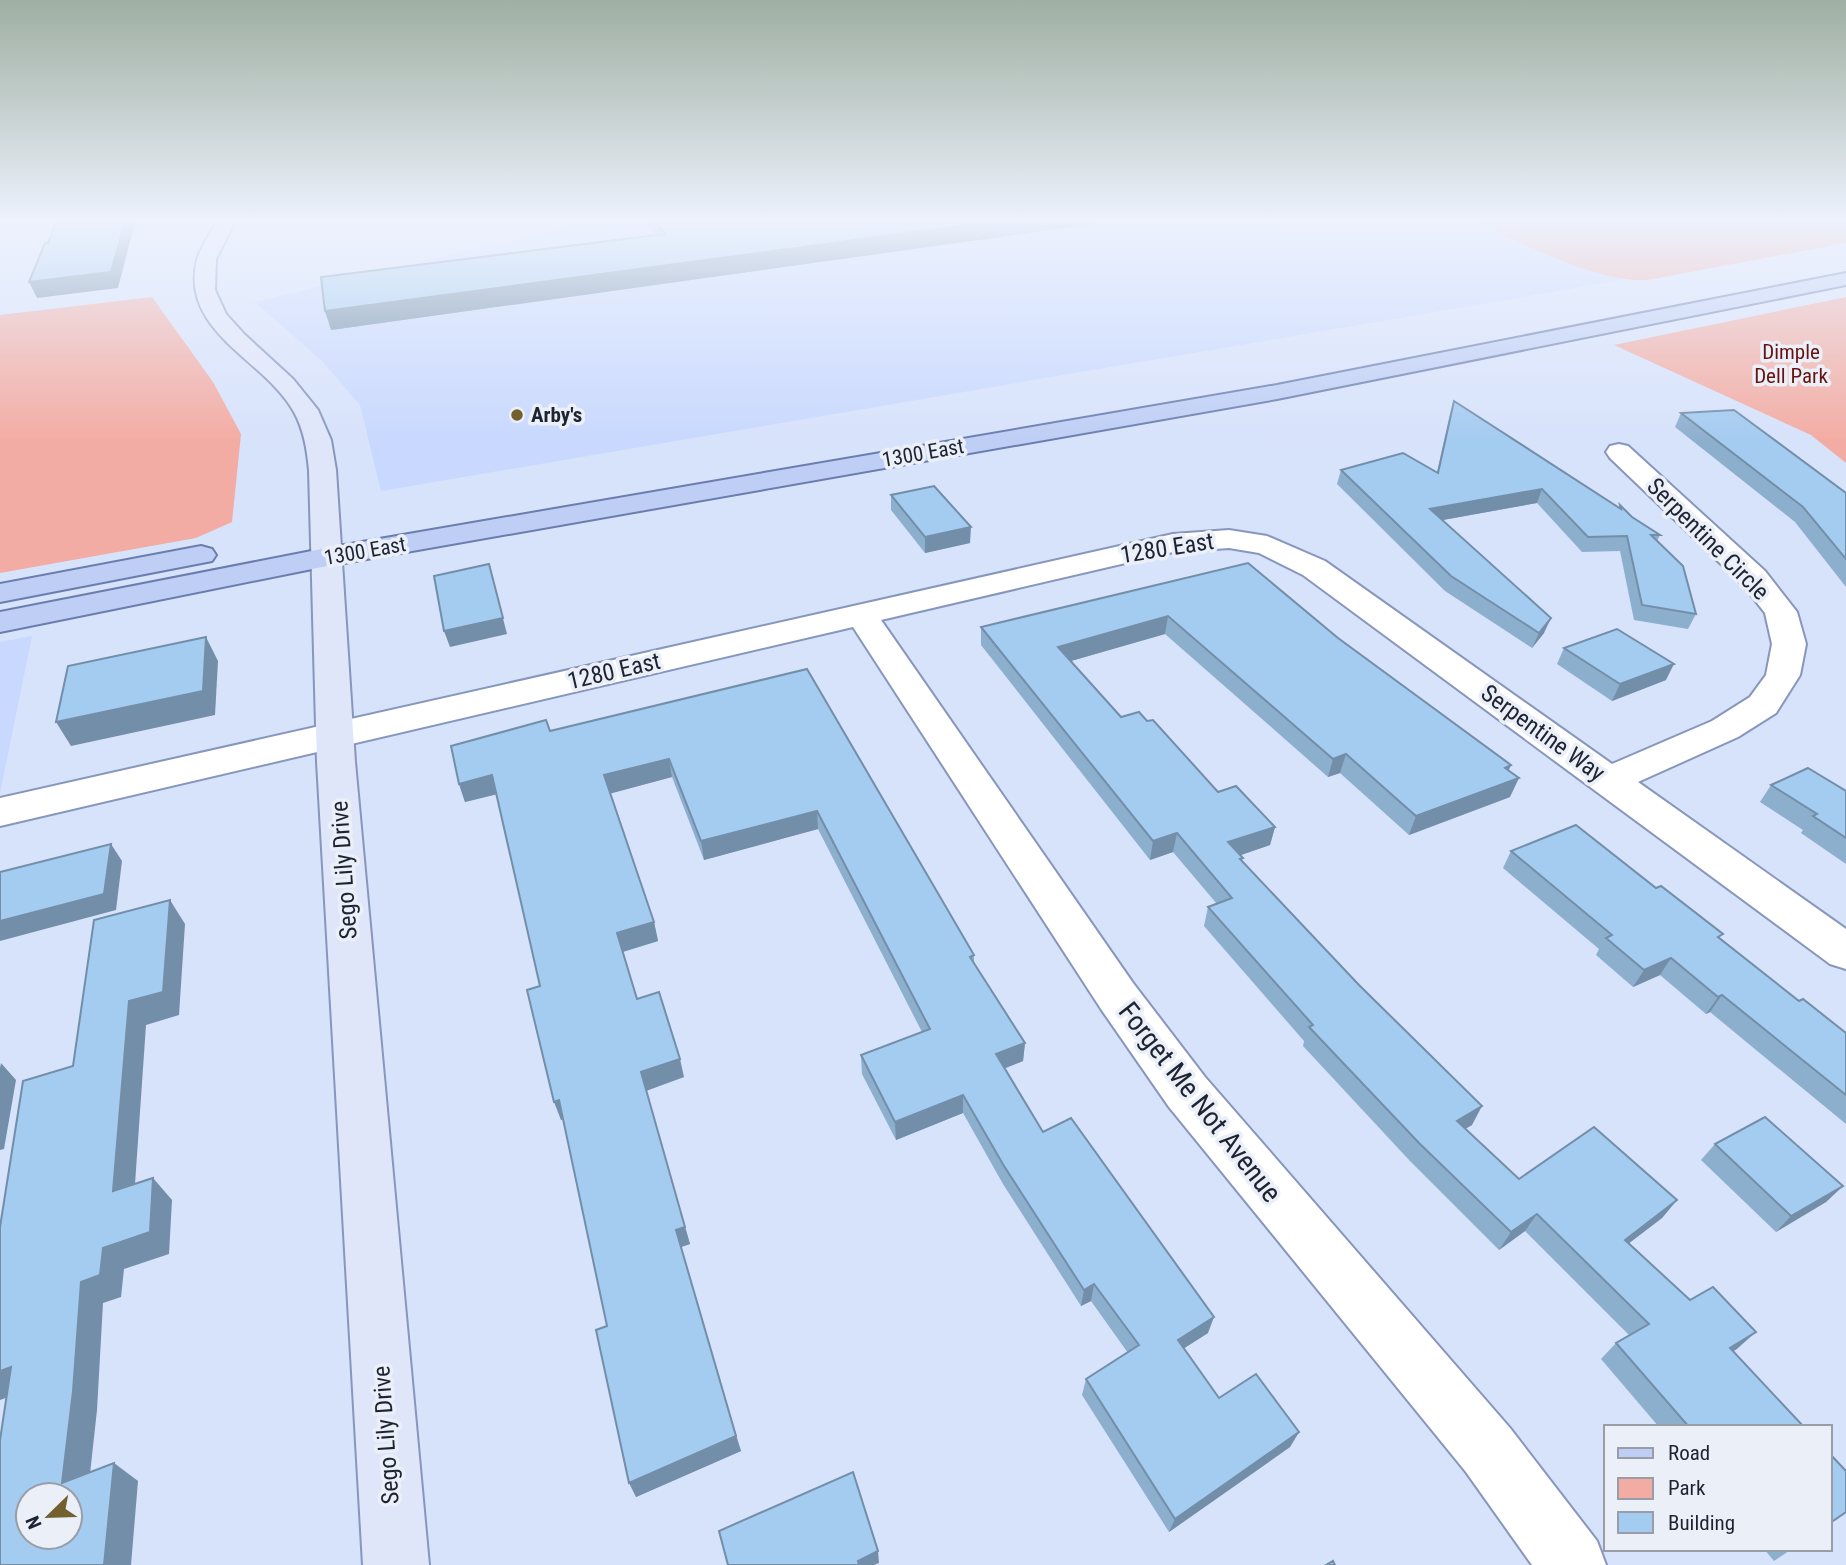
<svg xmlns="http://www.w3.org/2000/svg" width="1846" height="1565" font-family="'Roboto Condensed',sans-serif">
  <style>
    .built { fill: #c8d8fe }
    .green { fill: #f3aca3 }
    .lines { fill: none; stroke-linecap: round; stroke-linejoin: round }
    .street-casing { stroke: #8796bc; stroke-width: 4 }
    .secondary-casing { stroke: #8796bc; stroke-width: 4 }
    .primary-casing { stroke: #6a7dad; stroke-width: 4 }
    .street { fill: #fff; fill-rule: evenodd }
    .secondary { fill: #dfe6fa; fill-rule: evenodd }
    .primary { fill: #becef5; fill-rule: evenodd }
    .wall { fill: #8dafce }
    .shaded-wall { fill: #738ea8 }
    .building { fill: #a4cbf0; stroke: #738ea8; stroke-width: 2; fill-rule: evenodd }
    .poi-dot { fill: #74602f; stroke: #ebeff7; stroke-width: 2.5 }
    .labels { text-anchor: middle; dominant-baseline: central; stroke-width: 7; stroke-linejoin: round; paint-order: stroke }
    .far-park-label { font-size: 21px; fill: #671311; stroke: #ebeff7 }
    .far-poi-label { font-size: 21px; font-weight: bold; fill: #1d2332; stroke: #ebeff7; text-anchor: start }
    .far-street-label { font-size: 21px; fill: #1d2332; stroke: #ebeff7 }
    .street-label { font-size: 24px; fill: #1d2332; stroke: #ebeff7 }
    .near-street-label { font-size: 28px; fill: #1d2332; stroke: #ebeff7 }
  </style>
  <rect width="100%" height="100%" fill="#d7e2fb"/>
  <!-- built -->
  <g class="built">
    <polygon points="585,222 1473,222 1566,260 1623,280 381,491 360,405 322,361 255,302"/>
    <polygon points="32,636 0,793 0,642"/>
  </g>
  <!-- green -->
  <g class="green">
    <path d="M 1473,222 L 1846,222 L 1846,243 L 1647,280 C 1597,283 1520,242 1473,222 Z"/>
    <polygon points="152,297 213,382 241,434 232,522 196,538 0,573 0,315"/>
    <polygon points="1846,297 1846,463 1811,435 1614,345"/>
  </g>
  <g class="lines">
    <!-- street casing -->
    <g class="street-casing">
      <polygon id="street" points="1619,444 1628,446 1765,571 1797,612 1806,644 1800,675 1776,713 1738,737 1638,782 1846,929 1846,969 1830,964 1303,575 1259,553 1229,548 1173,552 881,620 1133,983 1205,1077 1510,1428 1597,1541 1606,1565 1532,1565 1466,1472 1169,1107 1101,1009 853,627 0,826 0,798 1173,534 1229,530 1267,536 1325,561 1612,764 1712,721 1750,697 1766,675 1772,644 1765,613 1743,585 1610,458 1606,452 1610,446"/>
    </g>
    <!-- secondary casing -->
    <g class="secondary-casing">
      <path id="secondary" d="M 217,222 L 235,222 L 216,259 L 215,290 L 226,314 L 244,334 L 293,379 L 318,410 L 331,440 L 336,470 L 355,762 L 429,1565 L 363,1565 L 317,762 L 309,470 C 307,450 304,430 294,412 C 266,360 179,332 197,260 C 200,248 210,234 217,222 Z"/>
    </g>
    <!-- primary casing -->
    <g class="primary-casing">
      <g id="primary">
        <polygon points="1846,273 1846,285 1277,399 327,566 0,632 0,612 327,548 1277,385"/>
        <polygon points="201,546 212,549 216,555 212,561 0,602 0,584"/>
      </g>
    </g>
    <!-- street -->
    <use href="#street" class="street"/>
    <!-- secondary -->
    <use href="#secondary" class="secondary"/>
    <!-- primary -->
    <use href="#primary" class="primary"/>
  </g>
  <!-- wall -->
  <g class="wall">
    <polygon points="646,222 1094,222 1093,224 331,330 656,235"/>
    <polygon points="1454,401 1619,508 1620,505 1632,517 1660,535 1657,541 1696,614 1688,629 1634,620 1620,551 1582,552 1537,503 1443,520 1544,633 1532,648 1445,591 1337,484 1341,470 1437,472 1450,414"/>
    <polygon points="1681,413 1846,493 1846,587 1795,522 1675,427"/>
    <polygon points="891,495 970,543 925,553 891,510"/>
    <polygon points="1248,563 1338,638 1509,770 1510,797 1409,835 1340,773 1328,777 1165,634 1071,661 1121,717 1147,721 1218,792 1275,827 1270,845 1240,855 1242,861 1472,1125 1465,1129 1519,1179 1677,1200 1662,1218 1629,1243 1738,1348 1733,1352 1804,1427 1659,1427 1601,1359 1616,1343 1629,1335 1525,1231 1499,1250 1410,1161 1303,1046 1304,1041 1204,926 1208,907 1217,904 1173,852 1150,860 981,645 981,627"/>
    <polygon points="1564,648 1666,680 1612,701 1557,664"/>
    <polygon points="807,669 974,955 974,964 1025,1043 1023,1061 1004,1069 1043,1132 1208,1333 1184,1348 1219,1398 1299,1432 1290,1447 1169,1532 1082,1395 1086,1379 1128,1353 1091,1301 1081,1306 1003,1184 963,1113 896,1140 862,1074 861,1055 922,1032 818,829 704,860 672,777 610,793 654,922 658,941 623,952 637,999 684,1077 646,1090 690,1244 681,1247 741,1451 636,1497 607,1326 563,1119 561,1120 540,986 496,794 465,802 459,784 550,731"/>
    <polygon points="1771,785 1846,791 1846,864 1801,833 1803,830 1760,802"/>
    <polygon points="1511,851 1720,938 1799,1001 1846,1033 1846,1124 1710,1012 1706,1014 1660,975 1633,987 1596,955 1599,949 1503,868"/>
    <polygon points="1715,1144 1843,1186 1826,1202 1776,1232 1701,1160"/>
    <polygon points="1764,1549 1792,1549 1774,1561"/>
  </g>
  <!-- shaded-wall -->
  <g class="shaded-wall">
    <polygon points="125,222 135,222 118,288 37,298 29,282"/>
    <polygon points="989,222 1094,222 1093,224 331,330 325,311"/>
    <polygon points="1542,489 1537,503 1426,523 1430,509"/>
    <polygon points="971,527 970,543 925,553 925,537"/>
    <polygon points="493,580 507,634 450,647 444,631"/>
    <polygon points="1168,616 1165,634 1057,665 1058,647"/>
    <polygon points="1551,618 1544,633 1532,648 1539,633"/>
    <polygon points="206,637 218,661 215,715 71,746 56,722"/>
    <polygon points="1674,664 1666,680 1612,701 1620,684"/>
    <polygon points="1346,754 1340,773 1328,777 1333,759"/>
    <polygon points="669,759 672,777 609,794 604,775"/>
    <polygon points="1511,765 1503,784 1519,778 1510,797 1409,835 1416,816"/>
    <polygon points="492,775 498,794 465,802 459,784"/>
    <polygon points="817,811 818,829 704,860 701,841"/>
    <polygon points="1275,827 1270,845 1224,861 1228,842"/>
    <polygon points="1177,833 1173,852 1150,860 1153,841"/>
    <polygon points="111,844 122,861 116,910 0,941 0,921"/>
    <polygon points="170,900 185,924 179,1015 146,1025 133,1213 113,1191 129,1001"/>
    <polygon points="654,922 658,941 622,952 617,933"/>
    <polygon points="1671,958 1660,975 1633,987 1644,970"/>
    <polygon points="1722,995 1710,1012 1706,1014 1718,997"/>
    <polygon points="1025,1043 1023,1061 994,1072 996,1054"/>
    <polygon points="680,1059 684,1077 646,1091 641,1072"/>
    <polygon points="1,1063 16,1080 4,1149 0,1150 0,1068"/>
    <polygon points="963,1095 963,1113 896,1140 895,1122"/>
    <polygon points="559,1100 566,1118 561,1120 554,1102"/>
    <polygon points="1482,1106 1472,1125 1447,1139 1457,1121"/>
    <polygon points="153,1178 172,1200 169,1254 124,1269 121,1297 103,1303 97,1410 87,1501 62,1483 81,1282 103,1248"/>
    <polygon points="1843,1186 1826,1202 1776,1232 1791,1216"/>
    <polygon points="1677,1200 1662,1218 1611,1257 1625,1240"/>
    <polygon points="1537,1214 1525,1231 1499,1250 1511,1232"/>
    <polygon points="685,1227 690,1244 681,1247 676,1230"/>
    <polygon points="1094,1284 1091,1301 1081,1306 1084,1290"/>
    <polygon points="1214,1317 1208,1333 1172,1356 1178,1340"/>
    <polygon points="1756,1332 1738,1348 1713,1364 1730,1348"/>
    <polygon points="11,1367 36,1387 0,1400 0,1371"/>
    <polygon points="1299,1432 1290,1447 1169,1532 1175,1519"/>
    <polygon points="736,1436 741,1451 636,1497 629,1483"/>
    <polygon points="114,1463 138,1481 131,1565 104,1565"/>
    <polygon points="878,1551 879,1563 874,1565 858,1565 858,1561"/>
  </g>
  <!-- building -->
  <g class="building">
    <polygon points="56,222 125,222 111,272 29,282 45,243 48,243"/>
    <polygon points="656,222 989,222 325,311 321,277 665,234"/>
    <polygon points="1454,401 1621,509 1620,505 1632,517 1660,535 1651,535 1683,566 1696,614 1642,605 1627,536 1588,537 1542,489 1430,509 1551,618 1539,633 1451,576 1341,470 1403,453 1438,473"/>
    <polygon points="1734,410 1846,493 1846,559 1803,507 1681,413"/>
    <polygon points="934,486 971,527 925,537 891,495"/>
    <polygon points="1248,563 1338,638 1511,765 1505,768 1519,778 1416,816 1346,754 1333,759 1168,616 1058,647 1121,717 1139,712 1147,721 1153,720 1218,792 1236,786 1275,827 1228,842 1243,858 1240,859 1359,985 1482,1106 1457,1121 1519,1179 1594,1127 1677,1200 1625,1240 1690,1300 1713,1287 1756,1332 1730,1348 1804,1427 1689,1427 1616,1343 1649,1324 1537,1214 1511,1232 1419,1143 1309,1027 1313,1025 1208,907 1232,898 1177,833 1153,841 981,627"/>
    <polygon points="489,564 503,618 444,631 434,576"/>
    <polygon points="1617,629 1674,664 1620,684 1564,648"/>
    <polygon points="206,637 203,691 56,722 68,666"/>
    <polygon points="807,669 974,955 970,957 1025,1043 996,1054 1043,1132 1071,1118 1214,1317 1178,1340 1219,1398 1256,1374 1299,1432 1175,1519 1086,1379 1139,1345 1094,1284 1084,1290 1004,1166 963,1095 895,1122 861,1055 930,1029 817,811 701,841 669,759 604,775 654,922 617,933 637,999 659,992 680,1059 641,1072 685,1227 676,1230 736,1436 629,1483 596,1330 607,1326 559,1100 554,1102 527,990 540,986 492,775 459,784 451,746 546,720 550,731"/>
    <polygon points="1808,768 1846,791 1846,838 1813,816 1817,814 1771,785"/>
    <polygon points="1576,825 1656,888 1661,886 1723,934 1718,937 1799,1001 1803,999 1846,1033 1846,1095 1722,995 1718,997 1671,958 1644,970 1606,938 1612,935 1511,851"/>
    <polygon points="111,844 104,894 0,921 0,872"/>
    <path d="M 170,900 L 163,992 L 129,1001 L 113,1191 L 153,1178 L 150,1232 L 103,1248 L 100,1275 L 81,1282 L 73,1391 L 62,1483 L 114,1463 L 104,1565 L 0,1565 L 0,1440 L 11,1367 L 0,1371 L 0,1227 L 23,1081 L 73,1066 L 94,920 ZM 28,1495 L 70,1495 L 70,1537 L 28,1537 Z"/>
    <polygon points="1765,1117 1843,1186 1791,1216 1715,1144"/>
    <polygon points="1830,1454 1846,1471 1846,1512 1830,1523"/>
    <polygon points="853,1472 878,1551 858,1561 859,1565 728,1565 719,1531"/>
    <polygon points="1333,1561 1335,1565 1326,1565"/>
  </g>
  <!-- sky -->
  <linearGradient id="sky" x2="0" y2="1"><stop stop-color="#9fafa2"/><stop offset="0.5" stop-color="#edf2fd"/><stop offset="1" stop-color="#edf2fd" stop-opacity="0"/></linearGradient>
  <rect width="1846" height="441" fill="url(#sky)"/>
  <!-- markers -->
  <circle class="poi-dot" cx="517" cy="415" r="7"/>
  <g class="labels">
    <!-- far-park labels -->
    <g class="far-park-label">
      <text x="1791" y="352">Dimple<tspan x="1791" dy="24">Dell Park</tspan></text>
    </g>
    <!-- far-poi labels -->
    <g class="far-poi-label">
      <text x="531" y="415">Arby's</text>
    </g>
    <!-- far-street labels -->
    <g class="far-street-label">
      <text transform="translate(923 453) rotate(-10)">1300 East</text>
      <text transform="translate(365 551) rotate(-10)">1300 East</text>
    </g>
    <!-- street labels -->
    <g class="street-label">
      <text transform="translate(1708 539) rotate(45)">Serpentine Circle</text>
      <text transform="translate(1167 548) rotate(-9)">1280 East</text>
      <text transform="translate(614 671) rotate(-13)">1280 East</text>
      <text transform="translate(1543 733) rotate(36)">Serpentine Way</text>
      <text transform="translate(344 870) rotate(-94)">Sego Lily Drive</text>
      <text transform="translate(386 1435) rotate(-94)">Sego Lily Drive</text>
    </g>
    <!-- near-street labels -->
    <g class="near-street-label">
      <text transform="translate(1200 1102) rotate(52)">Forget Me Not Avenue</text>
    </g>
  </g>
  <!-- legend -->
  <rect x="1604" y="1425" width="228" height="126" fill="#ebeff7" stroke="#999da8" stroke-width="2"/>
  <rect x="1618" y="1448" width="35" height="10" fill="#becef5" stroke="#999da8" stroke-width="2"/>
  <text x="1668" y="1460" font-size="21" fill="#1d2332">Road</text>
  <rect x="1618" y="1478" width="35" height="21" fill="#f3aca3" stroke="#999da8" stroke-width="2"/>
  <text x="1668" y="1495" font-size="21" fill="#1d2332">Park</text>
  <rect x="1618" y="1512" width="35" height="21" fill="#a4cbf0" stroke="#999da8" stroke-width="2"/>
  <text x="1668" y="1530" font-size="21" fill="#1d2332">Building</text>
  <!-- north arrow -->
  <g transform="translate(49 1516) rotate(247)"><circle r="33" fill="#ebeff7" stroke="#999da8" stroke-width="2"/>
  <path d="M0-5L12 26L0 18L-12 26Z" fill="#74602f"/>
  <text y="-10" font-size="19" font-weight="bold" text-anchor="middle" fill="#1d2332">N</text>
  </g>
</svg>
